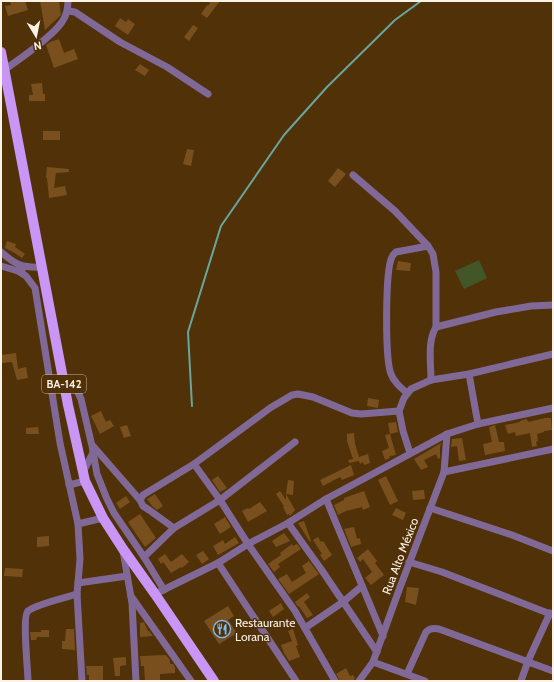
<svg xmlns="http://www.w3.org/2000/svg" width="554" height="682" font-family="Cabin,sans-serif">
  <style>
    .green { fill: #435628 }
    .lines { fill: none; stroke-linecap: round; stroke-linejoin: round }
    .stream { stroke: #68a69e; stroke-width: 2 }
    .building { fill: #79501d }
    .street { stroke: #816997; stroke-width: 7 }
    .primary { stroke: #c996f5; stroke-width: 10 }
    .labels { text-anchor: middle; dominant-baseline: central; stroke-width: 3; stroke-linejoin: round; paint-order: stroke }
    .shield { fill: #503108; stroke: #c8b8a5; stroke-width: 1 }
    .shield-label { font-size: 11px; font-weight: bold; fill: #fcf2e8 }
    .street-label { font-size: 12px; fill: #fcf2e8; stroke: #503108 }
    .poi-label { font-size: 12px; fill: #fcf2e8; stroke: #503108; text-anchor: start }
  </style>
  <rect width="100%" height="100%" fill="#503108"/>
  <!-- green -->
  <polygon class="green" points="479,260 487,278 464,289 455,271"/>
  <g class="lines">
    <!-- stream -->
    <polyline class="stream" points="192,406 188,332 221,226 284,135 327,87 395,20 421,1"/>
  </g>
  <!-- building -->
  <g class="building">
    <polygon points="10,1 25,1 28,10 8,16 5,6 11,5"/>
    <polygon points="40,1 59,1 61,15 45,30"/>
    <polygon points="207,1 220,1 207,18 201,14 207,5 208,6 210,3"/>
    <polygon points="120,18 126,22 128,19 135,24 128,35 115,26"/>
    <polygon points="193,25 198,28 189,41 184,37"/>
    <polygon points="59,39 64,53 74,49 78,59 54,68 46,45 50,42"/>
    <polygon points="140,64 149,70 145,76 135,70"/>
    <polygon points="42,83 43,94 45,94 45,101 29,101 29,95 33,95 31,84"/>
    <rect x="43" y="131" width="17" height="9"/>
    <polygon points="187,149 194,150 191,166 183,164"/>
    <polygon points="47,167 69,169 69,172 56,173 54,188 65,186 67,195 49,198 47,178 46,178"/>
    <polygon points="338,168 346,174 335,187 328,181"/>
    <polygon points="7,241 16,244 15,247 25,254 22,258 13,252 5,248"/>
    <polygon points="398,261 411,263 410,271 396,270"/>
    <polygon points="16,353 18,369 26,367 28,378 17,380 12,362 2,363 1,355"/>
    <polygon points="368,398 379,400 378,408 367,406"/>
    <polygon points="101,411 106,422 110,420 114,426 100,434 91,416"/>
    <polygon points="545,418 551,418 552,430 544,431 544,432 537,434 538,441 536,442 537,446 532,447 530,433 516,436 515,432 508,434 505,425 520,422 520,421 527,419 528,422"/>
    <polygon points="396,422 398,432 390,434 388,423"/>
    <polygon points="127,425 131,436 124,438 120,427"/>
    <polygon points="495,425 499,442 504,442 505,451 485,455 483,444 492,442 489,427"/>
    <polygon points="38,427 39,434 26,434 26,428"/>
    <polygon points="354,433 355,444 359,457 368,454 370,463 364,465 363,462 360,464 359,461 349,463 348,460 353,459 347,441 347,434"/>
    <polygon points="390,434 396,455 389,456 390,458 385,460 382,451 389,448 385,435"/>
    <polygon points="462,438 466,460 459,461 457,446 451,447 452,439"/>
    <polygon points="441,443 440,448 440,458 438,459 436,454 424,460 428,467 421,470 414,459"/>
    <polygon points="351,465 354,475 342,480 340,477 323,486 320,480"/>
    <polygon points="218,476 227,488 220,492 212,480"/>
    <polygon points="386,476 398,501 390,505 378,480"/>
    <polygon points="288,480 294,481 293,495 286,494"/>
    <polygon points="424,490 425,499 413,500 412,491"/>
    <polygon points="280,491 286,500 286,494 295,510 290,516 289,514 287,515 283,507 284,506 276,494"/>
    <polygon points="364,491 370,507 363,510 362,507 346,511 338,515 334,505 344,500 344,498"/>
    <polygon points="155,494 163,506 157,510 152,506 147,499"/>
    <polygon points="126,496 130,502 120,509 116,503"/>
    <polygon points="260,502 267,511 248,522 242,511 248,508 249,509"/>
    <polygon points="396,508 406,513 403,520 392,515"/>
    <polygon points="140,514 156,538 145,547 128,522"/>
    <polygon points="225,517 231,527 220,534 214,524"/>
    <polygon points="304,521 311,541 310,542 298,523"/>
    <polygon points="354,527 357,539 360,538 361,544 351,547 344,529"/>
    <polygon points="284,533 290,541 276,547 272,541"/>
    <polygon points="49,536 49,546 37,547 37,537"/>
    <polygon points="235,537 239,543 218,555 213,546 223,540 225,544"/>
    <polygon points="318,537 321,542 323,541 332,555 324,561 320,555 322,554 313,540"/>
    <polygon points="292,544 293,546 297,544 301,549 278,564 280,567 274,572 268,564 281,555 280,553"/>
    <polygon points="368,549 377,561 375,563 384,575 371,585 365,578 372,572 363,559 360,562 357,558"/>
    <polygon points="203,551 209,559 202,564 196,555"/>
    <polygon points="165,554 171,562 182,554 189,562 182,568 181,567 171,573 163,562 161,564 158,559"/>
    <polygon points="309,561 319,574 289,594 278,579 287,574 292,582 306,573 302,566"/>
    <polygon points="5,568 23,569 22,577 4,576"/>
    <polygon points="407,587 419,588 416,605 405,602"/>
    <polygon points="307,593 310,597 304,602 313,615 307,618 299,606 298,607 295,602"/>
    <polygon points="281,603 284,609 273,617 269,611"/>
    <polygon points="228,606 234,616 228,620 237,633 219,644 204,621"/>
    <polygon points="144,622 148,631 149,631 153,636 140,637 140,623"/>
    <polygon points="66,629 74,629 75,650 62,649 62,641 65,641"/>
    <polygon points="293,629 298,645 296,646 300,657 289,661 284,653 281,645 292,641 288,631"/>
    <polygon points="41,630 49,630 49,637 37,637 36,640 31,640 30,632 41,632"/>
    <polygon points="166,655 170,660 170,664 173,664 175,667 175,673 160,674 160,681 145,681 144,666 141,666 140,656"/>
    <polygon points="126,657 126,665 120,666 120,676 115,676 113,658"/>
    <polygon points="86,666 103,666 103,681 89,681 89,675 87,675"/>
    <polygon points="346,668 350,676 353,675 355,678 353,681 340,681 336,674"/>
  </g>
  <g class="lines">
    <!-- street -->
    <g class="street">
      <polyline points="68,11 75,12 120,42 167,67 208,94"/>
      <path d="M 4,70 C 20,59 52,37 62,22 C 67,15 68,9 68,1"/>
      <polyline points="353,175 395,211 428,246 433,254 436,272 436,327"/>
      <path d="M 1,252 C 16,265 22,268 42,267"/>
      <polyline points="1,266 18,271 22,270"/>
      <polyline points="18,271 26,276 35,288 60,443 78,524"/>
      <polyline points="469,374 478,424"/>
      <polyline points="63,378 75,386 81,399 92,446 97,474 107,499 114,513 144,557 164,590"/>
      <path d="M 431,380 C 431,363 427,342 436,327 L 496,312 L 531,306 L 553,305"/>
      <path d="M 407,393 C 400,387 394,382 391,374 C 385,359 385,271 392,257 C 393,254 394,254 396,252 L 428,246"/>
      <polyline points="93,446 140,500"/>
      <polyline points="410,453 403,431 399,411 404,398 411,389 431,380 469,374 553,354"/>
      <polyline points="194,464 220,500 248,544 295,611 335,681"/>
      <polyline points="83,472 93,453"/>
      <polyline points="444,472 553,449"/>
      <polyline points="69,485 85,481"/>
      <polyline points="326,499 383,636"/>
      <polyline points="430,508 512,535 553,551"/>
      <polyline points="288,523 321,569 377,652"/>
      <polyline points="174,528 149,510 143,506 140,500 143,495 194,464 270,408 292,395 298,394 313,397 352,413 361,414 399,411"/>
      <polyline points="123,551 132,603 136,681"/>
      <polyline points="144,557 174,528 220,500 295,442"/>
      <polyline points="409,562 442,572 553,615"/>
      <polyline points="218,563 296,681"/>
      <polyline points="78,583 127,576"/>
      <polyline points="155,594 218,563 248,544 288,523 326,499 447,434 478,424 553,408"/>
      <polyline points="131,596 191,681"/>
      <polyline points="305,628 343,602 362,586"/>
      <polyline points="373,662 425,681"/>
      <path d="M 407,674 L 426,632 C 430,628 434,628 439,629 L 553,671"/>
      <path d="M 28,681 C 28,671 22,616 28,611 C 34,605 67,597 77,594"/>
      <polyline points="82,681 77,594 80,559 78,524 103,518"/>
      <polyline points="359,681 373,662 399,590 444,472 447,434"/>
      <polyline points="521,681 528,661 550,613"/>
    </g>
    <!-- primary -->
    <polyline class="primary" points="1,52 68,405 85,481 103,518 123,549 155,594 214,681"/>
  </g>
  <!-- icons -->
  <defs>
    <g id="restaurant-ring" transform="scale(0.9)"><circle r="9.5" fill="#503108" stroke="#7ebdf9" stroke-width="1.5"/><path d="M-5-6h1v4h1v-4h1v4h1v-4h1v5L-1.5 .5V6h-2V.5L-5-1ZM5-6V6H3V1.5H1.5Q1.5-4 5-6Z" fill="#7ebdf9"/></g>
  </defs>
  <g fill-rule="evenodd">
    <use href="#restaurant-ring" x="222" y="629"/>
  </g>
  <g class="labels">
    <!-- shield labels -->
    <rect class="shield" x="42" y="375" width="44" height="18" rx="3"/>
    <g class="shield-label">
      <text x="64" y="384">BA-142</text>
    </g>
    <!-- street labels -->
    <g class="street-label">
      <text transform="translate(400 556) rotate(-69)">Rua Alto México</text>
    </g>
    <!-- poi labels -->
    <g class="poi-label">
      <text x="235" y="622">Restaurante<tspan x="235" dy="14">Lorana</tspan></text>
    </g>
  </g>
  <!-- border -->
  <rect width="554" height="682" fill="none" stroke="#fcf2e8" stroke-width="4"/>
  <!-- north arrow -->
  <g transform="translate(36 36) rotate(170)" stroke="#503108" stroke-width="3" paint-order="stroke">
  <path d="M0-3L7 15L0 10L-7 15Z" fill="#fcf2e8"/>
  <text y="-6" font-size="11" font-weight="bold" text-anchor="middle" fill="#fcf2e8">N</text>
  </g>
</svg>
